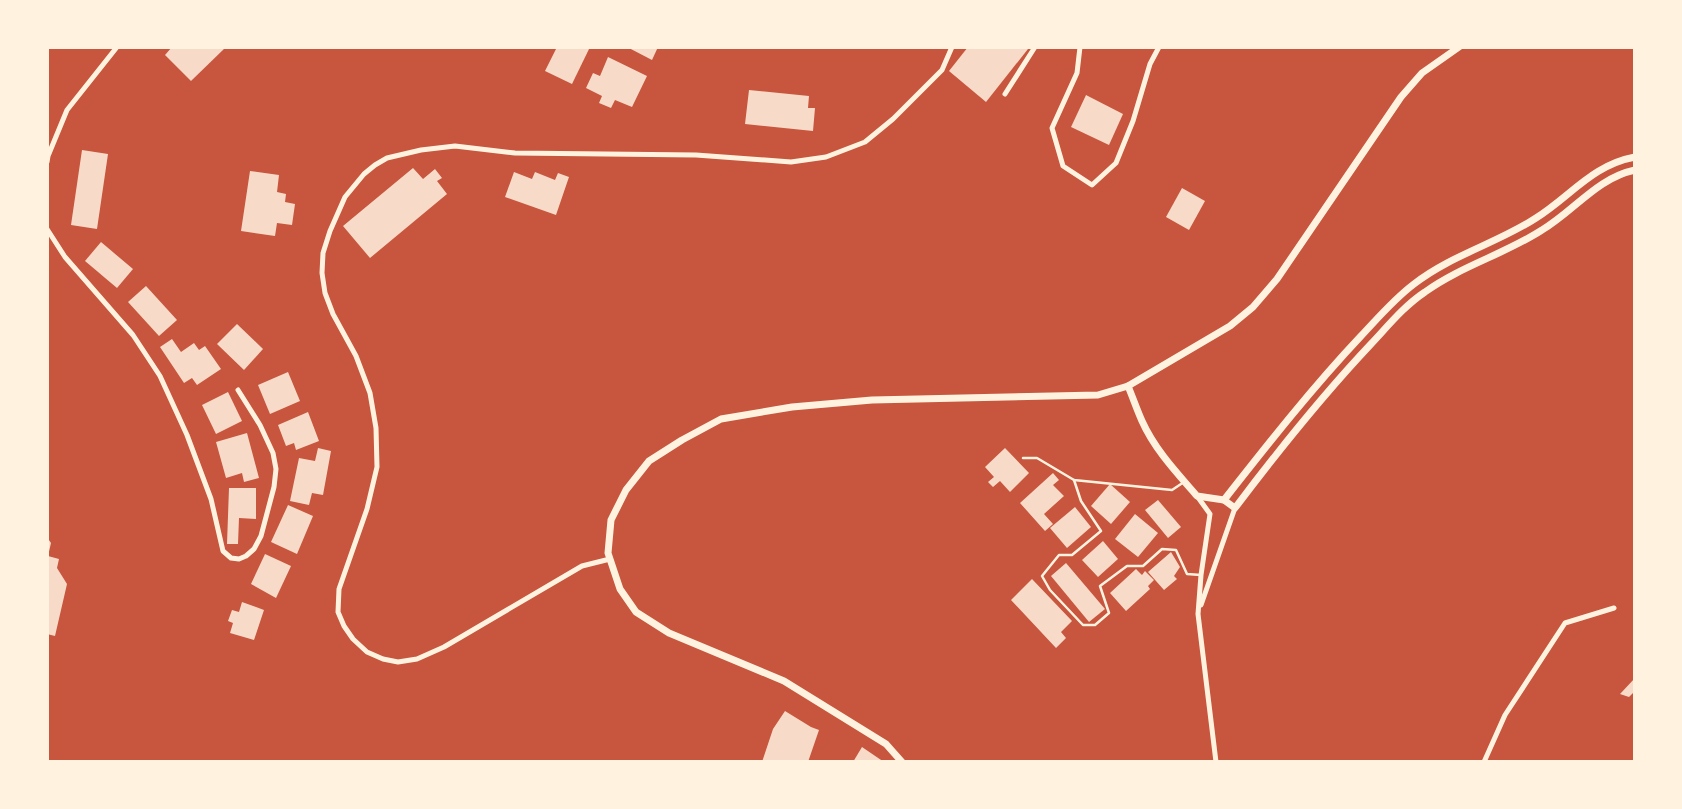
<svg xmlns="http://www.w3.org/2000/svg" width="1682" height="809" font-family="'Open Sans',sans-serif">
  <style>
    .building { fill: #f7dbc8 }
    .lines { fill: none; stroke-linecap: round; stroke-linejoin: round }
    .service { stroke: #fff3e0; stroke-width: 2.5 }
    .minor { stroke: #fff3e0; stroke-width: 5 }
    .tertiary { stroke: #fff3e0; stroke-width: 7 }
  </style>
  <rect width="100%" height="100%" fill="#c8553d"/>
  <!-- building -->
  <g class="building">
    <polygon points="172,47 226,47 191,81 165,55"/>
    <polygon points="557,47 590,47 572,84 545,71"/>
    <polygon points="627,47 658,47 652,60"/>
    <polygon points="968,47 1026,47 1028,49 986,102 949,71"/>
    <polygon points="608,57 647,76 632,107 615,100 611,108 599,103 602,96 586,88 593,73 600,76"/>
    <polygon points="749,90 809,96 808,108 815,108 813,131 745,124"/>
    <polygon points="1086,95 1123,114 1109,145 1071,127"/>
    <polygon points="82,150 108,154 97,229 71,225"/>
    <polygon points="413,168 423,179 435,169 442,178 437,181 447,194 370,258 343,226"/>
    <polygon points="250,171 279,175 277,192 286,194 285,202 295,204 292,225 277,223 275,236 241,231"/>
    <polygon points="514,172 532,179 535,172 555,180 558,173 569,177 556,215 505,197"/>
    <polygon points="1182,188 1205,201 1189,230 1166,217"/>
    <polygon points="101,242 133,269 117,288 85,261"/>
    <polygon points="146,286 177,320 159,336 128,302"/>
    <polygon points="237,324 263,349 244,370 217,344"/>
    <polygon points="172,339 181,352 194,343 199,350 205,346 221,369 197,385 192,378 184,383 160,347"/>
    <polygon points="288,372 300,401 270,414 258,385"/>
    <polygon points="228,392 242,421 216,434 202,405"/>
    <polygon points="308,412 319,441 296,450 294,443 286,446 278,425"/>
    <polygon points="247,433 259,478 244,482 242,473 226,478 216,442"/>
    <polygon points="318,448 331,451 323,495 312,493 309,505 290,501 299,458 315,461"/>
    <polygon points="1005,448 1029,473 1010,492 1000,481 993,487 988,482 994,477 985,467"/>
    <polygon points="1053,473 1059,480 1053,485 1064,496 1044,514 1053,524 1045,531 1020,503"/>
    <polygon points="1110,484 1130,502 1111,524 1091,506"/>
    <polygon points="229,488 256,488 256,519 239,518 238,544 227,544"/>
    <polygon points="1158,500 1181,527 1168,538 1145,510"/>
    <polygon points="288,505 313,516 297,554 271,542"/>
    <polygon points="1075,507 1091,527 1067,548 1050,528"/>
    <polygon points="1135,514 1158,533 1138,557 1115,539"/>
    <polygon points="47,537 51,543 48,556 59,559 57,568 67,584 55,636 47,634"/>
    <polygon points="1103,541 1118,559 1098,577 1082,560"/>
    <polygon points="1171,552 1180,567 1174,576 1177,579 1164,590 1148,572"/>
    <polygon points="265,554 291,566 276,598 251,584"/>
    <polygon points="1066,563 1105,609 1089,622 1051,576"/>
    <polygon points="1136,569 1142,575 1145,571 1154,580 1148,586 1150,589 1126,611 1110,593"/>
    <polygon points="1032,579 1072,621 1061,632 1066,638 1056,648 1011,600"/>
    <polygon points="242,602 264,610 254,640 230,633 233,623 228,621 232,610 239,612"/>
    <polygon points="1635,678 1635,691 1629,697 1620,694"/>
    <polygon points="785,711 811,727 819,730 808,762 762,762 773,729"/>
    <polygon points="862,747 884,762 853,762"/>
  </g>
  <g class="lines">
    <!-- service -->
    <g class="service">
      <polyline points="1023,458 1037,458 1074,480 1172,490 1184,482"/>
      <polyline points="1074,480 1081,501 1101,531 1072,555 1059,555 1042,576 1050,590 1083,625 1095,625 1109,613 1100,586 1127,566 1143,566 1162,549 1176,550 1187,574 1201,575"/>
    </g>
    <!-- minor -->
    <g class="minor">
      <polyline points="1080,47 1077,73 1052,128 1063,166 1092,185 1116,163 1133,121 1150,64 1159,47"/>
      <polyline points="1005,94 1035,47"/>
      <polyline points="47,162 48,156 67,110 117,47"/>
      <polyline points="47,229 65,257 133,335 160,376 187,435 211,499 223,551 231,558 239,559 246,556 254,549 261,536 274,487 276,469 273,453 260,425 238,390"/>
      <polyline points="1197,496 1210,514 1201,575 1198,614 1216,762"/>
      <polyline points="610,559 582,566 444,647 417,659 398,662 383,659 367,652 353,639 344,626 338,612 339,589 367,509 377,467 376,428 370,393 356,356 333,314 325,293 322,273 323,253 330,231 345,197 364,174 375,165 387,158 421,150 455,146 515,153 696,155 791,162 826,157 865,142 893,119 942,70 952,47"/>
      <polyline points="1201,605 1235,508"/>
      <polyline points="1484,762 1505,715 1565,623 1614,608"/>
    </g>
    <!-- tertiary -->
    <g class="tertiary">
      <path d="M 1128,386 C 1133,398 1137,410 1142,421 C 1155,450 1177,473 1197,496 L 1224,500 L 1235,508 C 1278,451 1322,396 1371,344 C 1388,326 1404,306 1425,292 C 1461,266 1505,254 1542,230 C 1574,211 1597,178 1635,170"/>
      <path d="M 1224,500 C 1268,444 1312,388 1361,336 C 1378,318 1394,299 1414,284 C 1451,255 1498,243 1536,218 C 1571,196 1592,165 1635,157"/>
      <polyline points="902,762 886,744 784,681 669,633 636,612 620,589 608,553 611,520 626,490 649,461 682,440 721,419 792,407 872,400 1098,395 1128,386 1230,326 1253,307 1277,279 1401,97 1422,73 1459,47"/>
    </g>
  </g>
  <!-- border -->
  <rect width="1682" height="809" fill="none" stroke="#fff3e0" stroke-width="98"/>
</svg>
